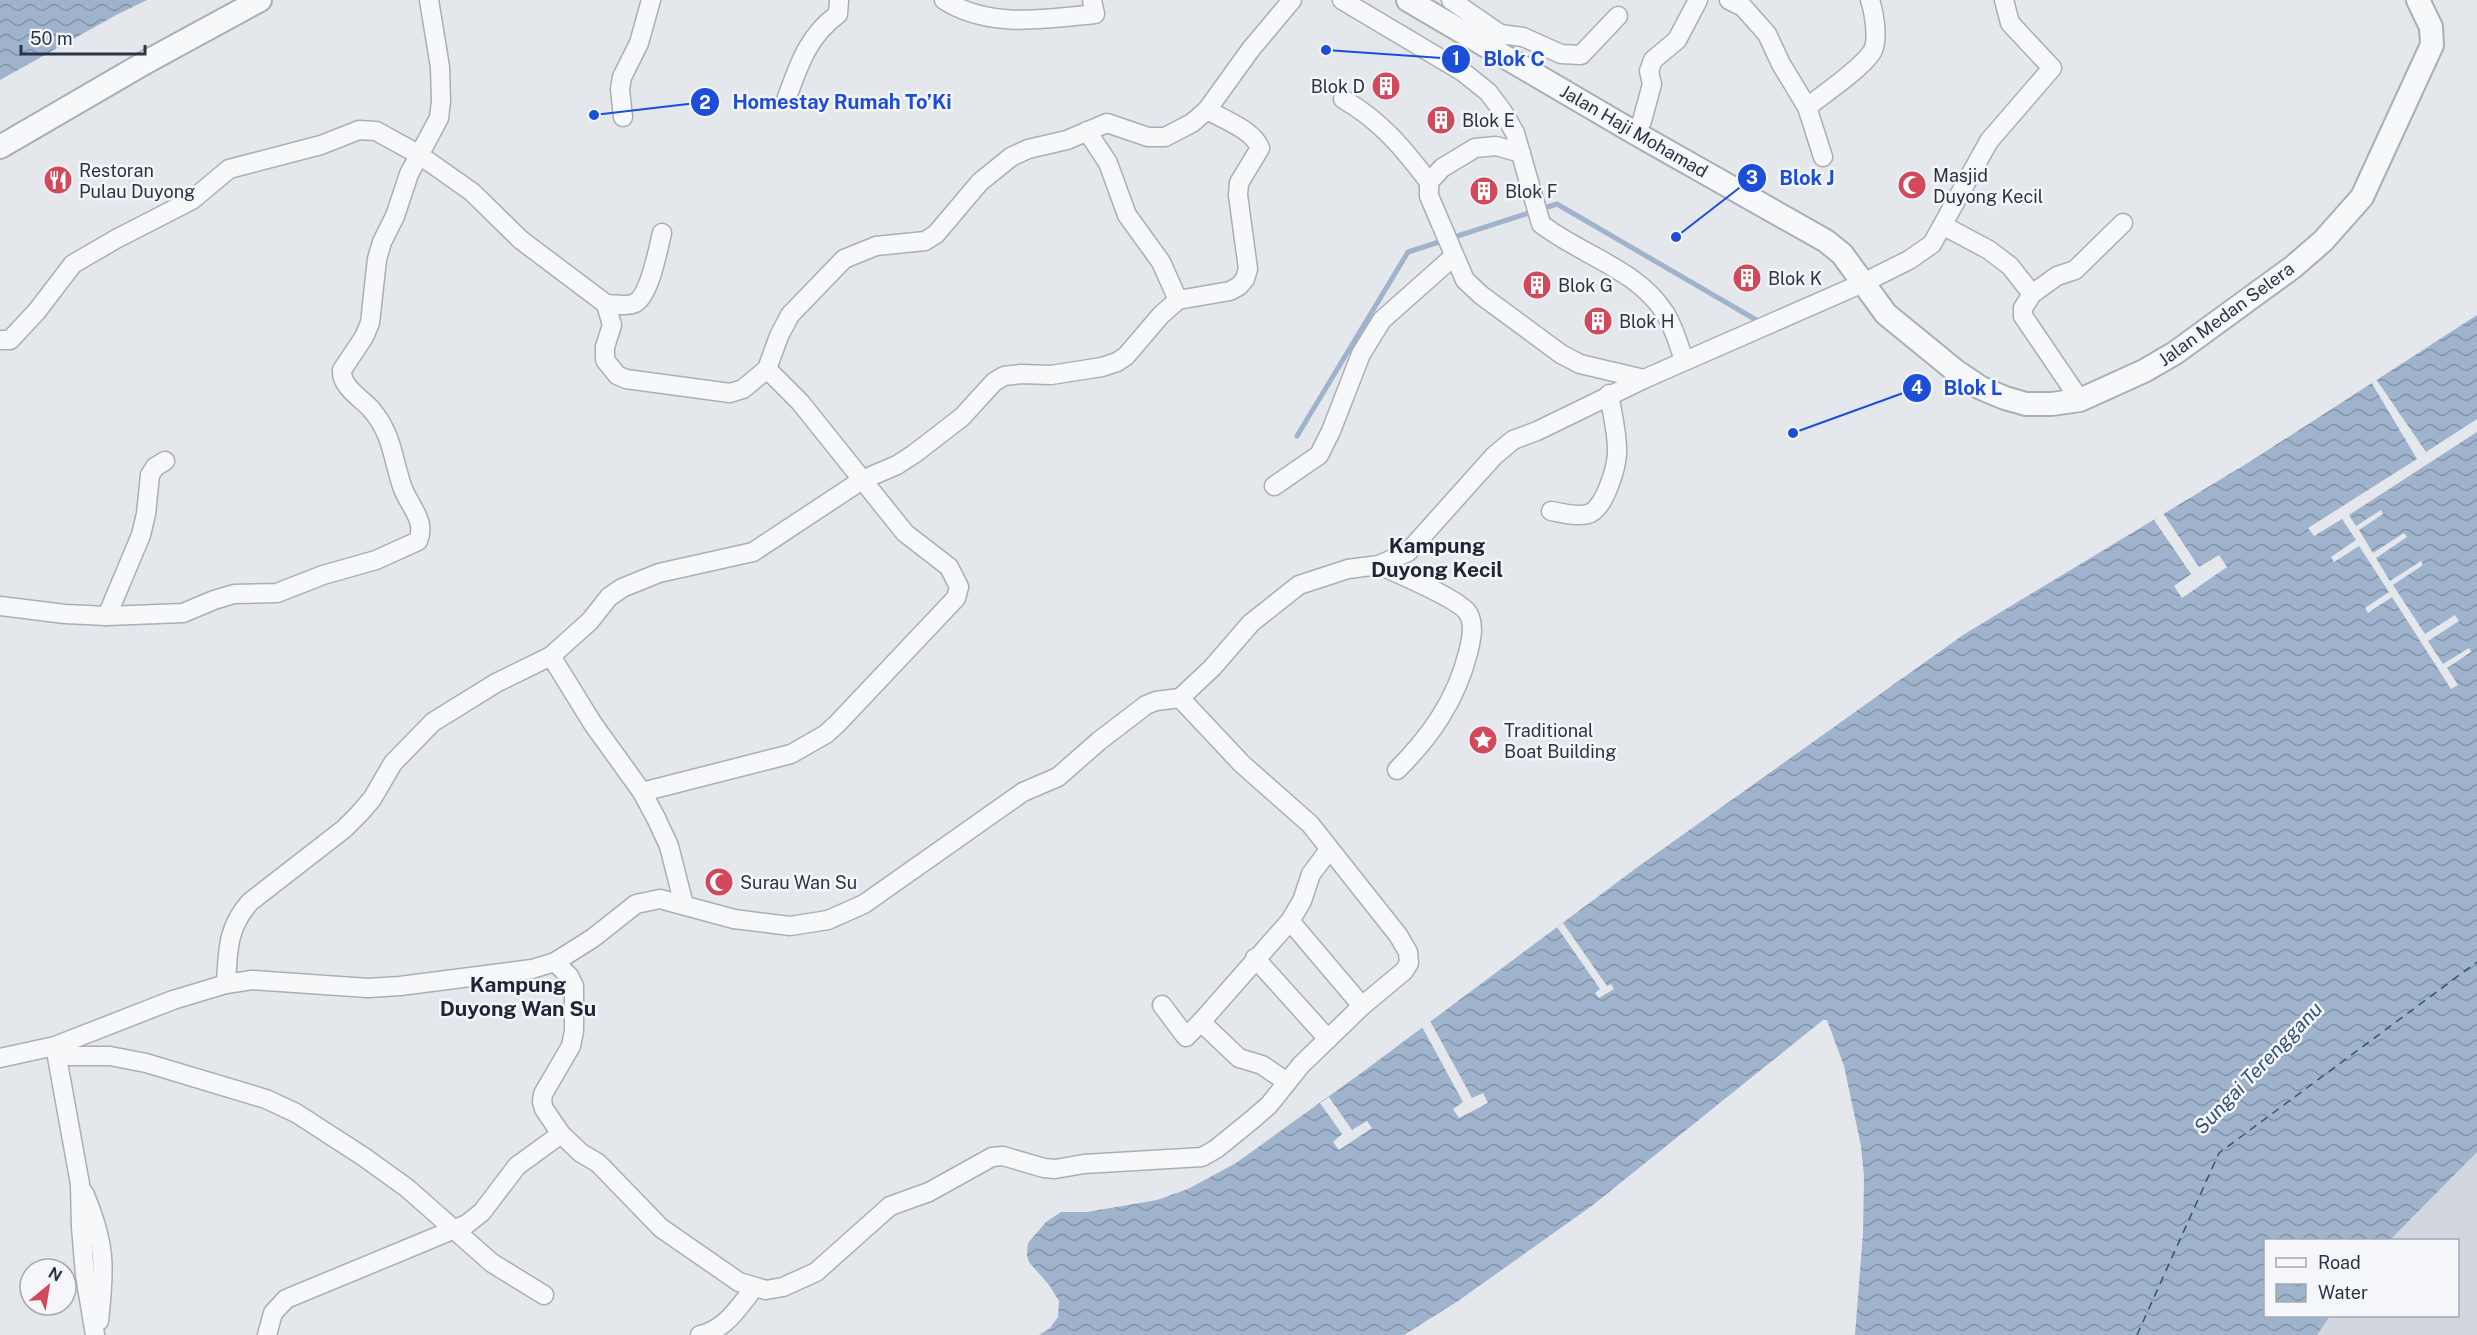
<svg xmlns="http://www.w3.org/2000/svg" width="2477" height="1335" font-family="'Public Sans',sans-serif">
  <style>
    .built { fill: #d2d6de }
    .water { fill: url(#water-waves) }
    .pier { fill: #e4e7ec }
    .lines { fill: none; stroke-linecap: round; stroke-linejoin: round }
    .stream { stroke: #9fb4cc; stroke-width: 5 }
    .ferry { stroke: #34527a; stroke-width: 1.5; stroke-dasharray: 8 6; stroke-linecap: butt }
    .minor-casing { stroke: #a9aeb7; stroke-width: 21 }
    .tertiary-casing { stroke: #a9aeb7; stroke-width: 26 }
    .minor { stroke: #f7f8fa; stroke-width: 18 }
    .tertiary { stroke: #f7f8fa; stroke-width: 22 }
    .labels { text-anchor: middle; dominant-baseline: central; stroke-width: 5; stroke-linejoin: round; paint-order: stroke }
    .poi-label { font-size: 18px; fill: #2b3445; stroke: #f4f6f9; text-anchor: start }
    .street-label { font-size: 18px; fill: #2b3445; stroke: #f4f6f9 }
    .water-label { font-size: 20px; font-style: italic; fill: #34527a; stroke: #f4f6f9 }
    .quarter-label { font-size: 21px; font-weight: bold; fill: #1d2536; stroke: #f4f6f9 }
    .leader { fill: none; stroke: #1d4ed8; stroke-width: 2 }
    .callout-dot { fill: #1d4ed8; stroke: #f4f6f9; stroke-width: 2 }
    .mark-label { font-size: 18px; text-anchor: middle; font-weight: bold; fill: #fff }
    .callout-label { font-size: 20px; text-anchor: middle; font-weight: bold; fill: #1d4ed8; stroke: #f4f6f9; stroke-width: 5; stroke-linejoin: round; paint-order: stroke }
  </style>
  <defs>
    <pattern id="water-waves" width="16" height="10" patternUnits="userSpaceOnUse" patternTransform="scale(1.5)"><rect width="16" height="10" fill="#9fb4cc"/><path d="M0 5q4-4 8 0t8 0" fill="none" stroke="#8293a7"/></pattern>
  </defs>
  <rect width="100%" height="100%" fill="#e4e7ec"/>
  <!-- built -->
  <polygon class="built" points="2477,1152 2477,1335 2317,1335 2330,1316 2458,1316 2458,1240 2390,1240"/>
  <!-- water -->
  <g class="water">
    <polygon points="0,0 147,0 118,14 0,80"/>
    <polygon points="2477,315 2477,1152 2390,1240 2266,1240 2266,1316 2330,1316 2317,1335 1855,1335 1863,1233 1864,1176 1861,1146 1844,1066 1827,1020 1823,1020 1593,1205 1458,1301 1404,1335 1039,1335 1050,1328 1058,1317 1059,1301 1049,1285 1029,1262 1027,1255 1028,1243 1046,1222 1061,1212 1087,1212 1157,1200 1188,1189 1236,1163 1364,1071 1639,866 1963,635 2251,461"/>
  </g>
  <!-- pier -->
  <g class="pier">
    <polygon points="2376,379 2426,452 2477,419 2477,432 2349,515 2356,526 2381,510 2383,514 2359,530 2373,553 2404,533 2407,537 2376,558 2390,581 2421,561 2423,565 2393,585 2425,634 2455,615 2459,621 2428,641 2443,664 2469,648 2471,652 2447,668 2458,685 2451,689 2392,597 2368,613 2365,608 2389,592 2359,546 2334,562 2331,557 2356,540 2342,519 2314,536 2308,528 2417,459 2371,382"/>
    <polygon points="2163,513 2199,567 2219,555 2227,567 2182,598 2174,586 2191,574 2154,520"/>
    <polygon points="1563,923 1607,986 1611,984 1614,989 1599,998 1595,993 1600,989 1557,927"/>
    <polygon points="1429,1019 1472,1098 1483,1093 1488,1103 1459,1118 1453,1109 1463,1102 1421,1025"/>
    <polygon points="1329,1097 1352,1130 1367,1121 1372,1128 1339,1150 1333,1142 1342,1134 1320,1103"/>
  </g>
  <g class="lines">
    <!-- stream -->
    <polyline class="stream" points="1297,436 1408,252 1557,204 1758,321"/>
    <!-- ferry -->
    <polyline class="ferry" points="2137,1335 2219,1153 2477,962"/>
    <!-- minor casing -->
    <g class="minor-casing">
      <g id="minor">
        <path d="M 944,0 C 989,29 1045,19 1095,14 L 1092,0"/>
        <path d="M 1342,0 L 1463,72 L 1488,92 L 1503,112 L 1515,133 L 1541,224 C 1581,255 1637,269 1665,313 C 1674,328 1679,344 1684,361"/>
        <polyline points="1451,0 1500,34 1495,43"/>
        <polyline points="1729,0 1743,7 1767,34 1781,64 1807,107 1823,157"/>
        <polyline points="1500,34 1523,37 1561,54 1581,55 1618,16"/>
        <path d="M 1343,99 C 1381,121 1403,148 1429,182"/>
        <path d="M 786,100 C 799,65 807,37 838,14 L 839,0"/>
        <path d="M 1807,107 C 1824,94 1861,69 1872,52 C 1879,41 1874,12 1870,0"/>
        <polyline points="623,117 620,89 622,77 639,43 651,0"/>
        <polyline points="1087,131 1108,163 1127,215 1161,262 1178,300"/>
        <polyline points="1635,133 1642,121 1652,84 1649,71 1653,60 1677,40 1698,0"/>
        <polyline points="1521,153 1496,146 1475,148 1442,168 1429,182 1429,196 1465,280 1481,295 1561,354 1580,364 1644,379"/>
        <polyline points="1944,226 1989,250 2010,266 2032,294"/>
        <path d="M 606,304 C 615,304 627,307 635,303 C 650,295 658,249 662,233"/>
        <polyline points="0,340 10,340 37,311 73,264 116,239 192,200 229,169 321,145 359,130 376,131 418,154 472,192 521,240 606,304 612,325 605,347 605,360 617,375 626,379 730,393 743,389 767,369 779,336 790,315 844,259 876,246 925,241 936,234 980,182 1011,157 1028,149 1067,140 1107,123 1148,137 1165,137 1192,123 1207,110 1251,49 1292,0"/>
        <polyline points="2080,400 2023,316 2023,308 2032,294 2057,276 2075,270 2123,223"/>
        <polyline points="1274,486 1319,455 1331,431 1361,354 1382,320 1453,257"/>
        <path d="M 1551,511 C 1563,513 1576,517 1588,514 C 1604,510 1616,469 1617,454 C 1618,435 1612,413 1609,394"/>
        <path d="M 1379,565 C 1397,573 1459,599 1468,613 C 1475,625 1471,641 1468,653 C 1456,700 1431,736 1397,770"/>
        <path d="M 0,606 L 65,614 L 107,616 L 183,613 L 214,600 L 234,594 L 277,593 L 323,575 L 376,560 L 418,541 C 427,520 408,505 402,486 C 392,457 393,435 371,409 C 361,398 341,387 342,370 L 364,337 L 370,323 L 377,259 L 382,242 L 395,216 L 409,174 L 439,118 L 441,101 L 440,67 L 429,0"/>
        <polyline points="107,616 141,535 146,514 150,475 155,467 165,461"/>
        <polyline points="551,656 593,724 642,792 656,818 669,846 684,905"/>
        <polyline points="642,792 791,754 826,734 837,724 956,598 959,587 949,567 905,533 800,402 767,369"/>
        <polyline points="1290,921 1362,1006"/>
        <polyline points="1255,958 1328,1039"/>
        <polyline points="555,962 569,976 574,986 574,1031 571,1046 543,1094 542,1102 544,1109 561,1134 581,1153 598,1163 661,1228 739,1282 766,1290 783,1287 816,1272 890,1206 929,1192 992,1157 1003,1156 1044,1168 1055,1169 1084,1164 1202,1157 1216,1149 1253,1119 1269,1105 1301,1065 1362,1006 1404,971 1409,963 1408,952 1398,935 1310,824 1242,764 1180,698"/>
        <path d="M 226,984 C 228,950 227,928 250,902 L 344,829 L 359,814 L 372,799 L 393,763 L 433,722 L 496,683 L 551,656 L 590,621 L 609,597 L 622,588 L 659,573 L 753,552 L 862,480 L 897,465 L 914,454 L 962,417 L 994,382 L 1004,376 L 1021,374 L 1051,375 L 1102,367 L 1117,362 L 1126,356 L 1161,315 L 1178,300 L 1230,291 L 1239,286 L 1245,279 L 1248,269 L 1238,195 L 1239,183 L 1260,148 C 1253,130 1223,119 1207,110"/>
        <polyline points="1162,1005 1186,1037 1201,1022"/>
        <polyline points="55,1046 80,1184 81,1227 85,1275 95,1335"/>
        <polyline points="58,1056 110,1056 146,1063 266,1099 296,1113 364,1157 407,1188 492,1263 544,1295"/>
        <polyline points="0,1058 55,1046 173,1000 226,984 252,980 368,988 400,986 532,969 555,962 593,938 636,904 660,899 734,919 790,926 828,920 864,904 1023,792 1058,777 1099,741 1146,705 1156,701 1180,698 1212,668 1251,623 1299,585 1348,569 1379,565 1408,552 1494,456 1513,440 1537,431 1644,379 1863,283 1909,260 1932,244 1989,141 2052,68 2010,23 2004,0"/>
        <polyline points="1287,1082 1262,1065 1239,1058 1201,1022 1290,921 1302,901 1311,874 1329,850"/>
        <path d="M 84,1193 C 106,1244 105,1268 99,1321"/>
        <polyline points="267,1335 273,1313 286,1299 467,1224 482,1212 517,1166 561,1134"/>
        <path d="M 700,1335 C 725,1330 739,1307 754,1288"/>
      </g>
    </g>
    <!-- tertiary casing -->
    <g class="tertiary-casing">
      <g id="tertiary">
        <polyline points="1408,0 1635,133 1826,241 1842,254 1886,314 1957,372 1981,388 2005,398 2026,404 2052,404 2080,400 2144,371 2175,353 2293,267 2323,241 2362,197 2432,45 2431,27 2418,0"/>
        <polyline points="0,147 148,61 260,0"/>
      </g>
    </g>
    <!-- minor -->
    <use href="#minor" class="minor"/>
    <!-- tertiary -->
    <use href="#tertiary" class="tertiary"/>
  </g>
  <!-- icons -->
  <defs>
    <g id="building-disc" transform="scale(1.5)"><circle r="9.5" fill="#d1495b" stroke="#f4f6f9"/><path d="M-4-6H4V6H1V3H-1V6H-4ZM-2.5-4.3h1.7v1.8h-1.7ZM.8-4.3h1.7v1.8H.8ZM-2.5-1h1.7V.8h-1.7ZM.8-1h1.7V.8H.8Z" fill="#fff"/></g>
    <g id="restaurant-disc" transform="scale(1.5)"><circle r="9.5" fill="#d1495b" stroke="#f4f6f9"/><path d="M-5-6h1v4h1v-4h1v4h1v-4h1v5L-1.5 .5V6h-2V.5L-5-1ZM5-6V6H3V1.5H1.5Q1.5-4 5-6Z" fill="#fff"/></g>
    <g id="mosque-disc" transform="scale(1.5)"><circle r="9.5" fill="#d1495b" stroke="#f4f6f9"/><path d="M3.5-4.9A6 6 0 1 0 3.5 4.9A5 5 0 1 1 3.5-4.9Z" fill="#fff"/></g>
    <g id="sight-disc" transform="scale(1.5)"><circle r="9.5" fill="#d1495b" stroke="#f4f6f9"/><path d="M0-6L1.8-2.2L6-1.7L2.9 1.2L3.7 5.4L0 3.3L-3.7 5.4L-2.9 1.2L-6-1.7L-1.8-2.2Z" fill="#fff"/></g>
  </defs>
  <g fill-rule="evenodd">
    <use href="#building-disc" x="1386" y="86"/>
    <use href="#building-disc" x="1441" y="120"/>
    <use href="#restaurant-disc" x="58" y="180"/>
    <use href="#mosque-disc" x="1912" y="185"/>
    <use href="#building-disc" x="1484" y="191"/>
    <use href="#building-disc" x="1747" y="278"/>
    <use href="#building-disc" x="1537" y="285"/>
    <use href="#building-disc" x="1598" y="321"/>
    <use href="#sight-disc" x="1483" y="740"/>
    <use href="#mosque-disc" x="719" y="882"/>
  </g>
  <g class="labels">
    <!-- poi labels -->
    <g class="poi-label">
      <text x="1365" y="86" text-anchor="end">Blok D</text>
      <text x="1462" y="120">Blok E</text>
      <text x="79" y="170">Restoran<tspan x="79" dy="21">Pulau Duyong</tspan></text>
      <text x="1933" y="175">Masjid<tspan x="1933" dy="21">Duyong Kecil</tspan></text>
      <text x="1505" y="191">Blok F</text>
      <text x="1768" y="278">Blok K</text>
      <text x="1558" y="285">Blok G</text>
      <text x="1619" y="321">Blok H</text>
      <text x="1504" y="730">Traditional<tspan x="1504" dy="21">Boat Building</tspan></text>
      <text x="740" y="882">Surau Wan Su</text>
    </g>
    <!-- street labels -->
    <g class="street-label">
      <text transform="translate(1634 131) rotate(30)">Jalan Haji Mohamad</text>
      <text transform="translate(2226 314) rotate(-36)">Jalan Medan Selera</text>
    </g>
    <!-- water labels -->
    <g class="water-label">
      <text transform="translate(2258 1068) rotate(-46)">Sungai Terengganu</text>
    </g>
    <!-- quarter labels -->
    <g class="quarter-label">
      <text x="1437" y="545">Kampung<tspan x="1437" dy="24">Duyong Kecil</tspan></text>
      <text x="518" y="984">Kampung<tspan x="518" dy="24">Duyong Wan Su</tspan></text>
    </g>
  </g>
  <!-- callouts -->
  <path class="leader" d="M1326 50L1456 59M594 115L705 102M1676 237L1752 178M1793 433L1917 388"/>
  <g class="callout-dot">
    <circle cx="1326" cy="50" r="6"/>
    <circle cx="594" cy="115" r="6"/>
    <circle cx="1676" cy="237" r="6"/>
    <circle cx="1793" cy="433" r="6"/>
    <circle cx="1456" cy="59" r="15"/>
    <circle cx="705" cy="102" r="15"/>
    <circle cx="1752" cy="178" r="15"/>
    <circle cx="1917" cy="388" r="15"/>
  </g>
  <g class="mark-label">
    <text x="1456" y="65">1</text>
    <text x="705" y="109">2</text>
    <text x="1752" y="184">3</text>
    <text x="1917" y="394">4</text>
  </g>
  <g class="callout-label">
    <text x="1514" y="66">Blok C</text>
    <text x="842" y="109">Homestay Rumah To’Ki</text>
    <text x="1807" y="185">Blok J</text>
    <text x="1973" y="395">Blok L</text>
  </g>
  <!-- legend -->
  <rect x="2264" y="1239" width="195" height="78" fill="#f4f6f9" stroke="#a4a8b1" stroke-width="1.5"/>
  <rect x="2276" y="1258" width="30" height="9" fill="#f7f8fa" stroke="#a4a8b1" stroke-width="1.5"/>
  <text x="2318" y="1269" font-size="18" fill="#2b3445">Road</text>
  <rect x="2276" y="1284" width="30" height="18" fill="url(#water-waves)" stroke="#a4a8b1" stroke-width="1.5"/>
  <text x="2318" y="1299" font-size="18" fill="#2b3445">Water</text>
  <!-- north arrow -->
  <g transform="translate(48 1287) rotate(30)"><circle r="28" fill="#f4f6f9" stroke="#a4a8b1" stroke-width="1.5"/>
  <path d="M0-4.5L10 22L0 15L-10 22Z" fill="#d1495b"/>
  <text y="-9" font-size="16" font-weight="bold" text-anchor="middle" fill="#2b3445">N</text>
  </g>
  <!-- scale -->
  <path d="M21 45v9h124v-9" fill="none" stroke="#2b3445" stroke-width="3"/>
  <text x="30" y="45" font-size="18" fill="#2b3445" stroke="#f4f6f9" stroke-width="4.5" paint-order="stroke">50 m</text>
</svg>
